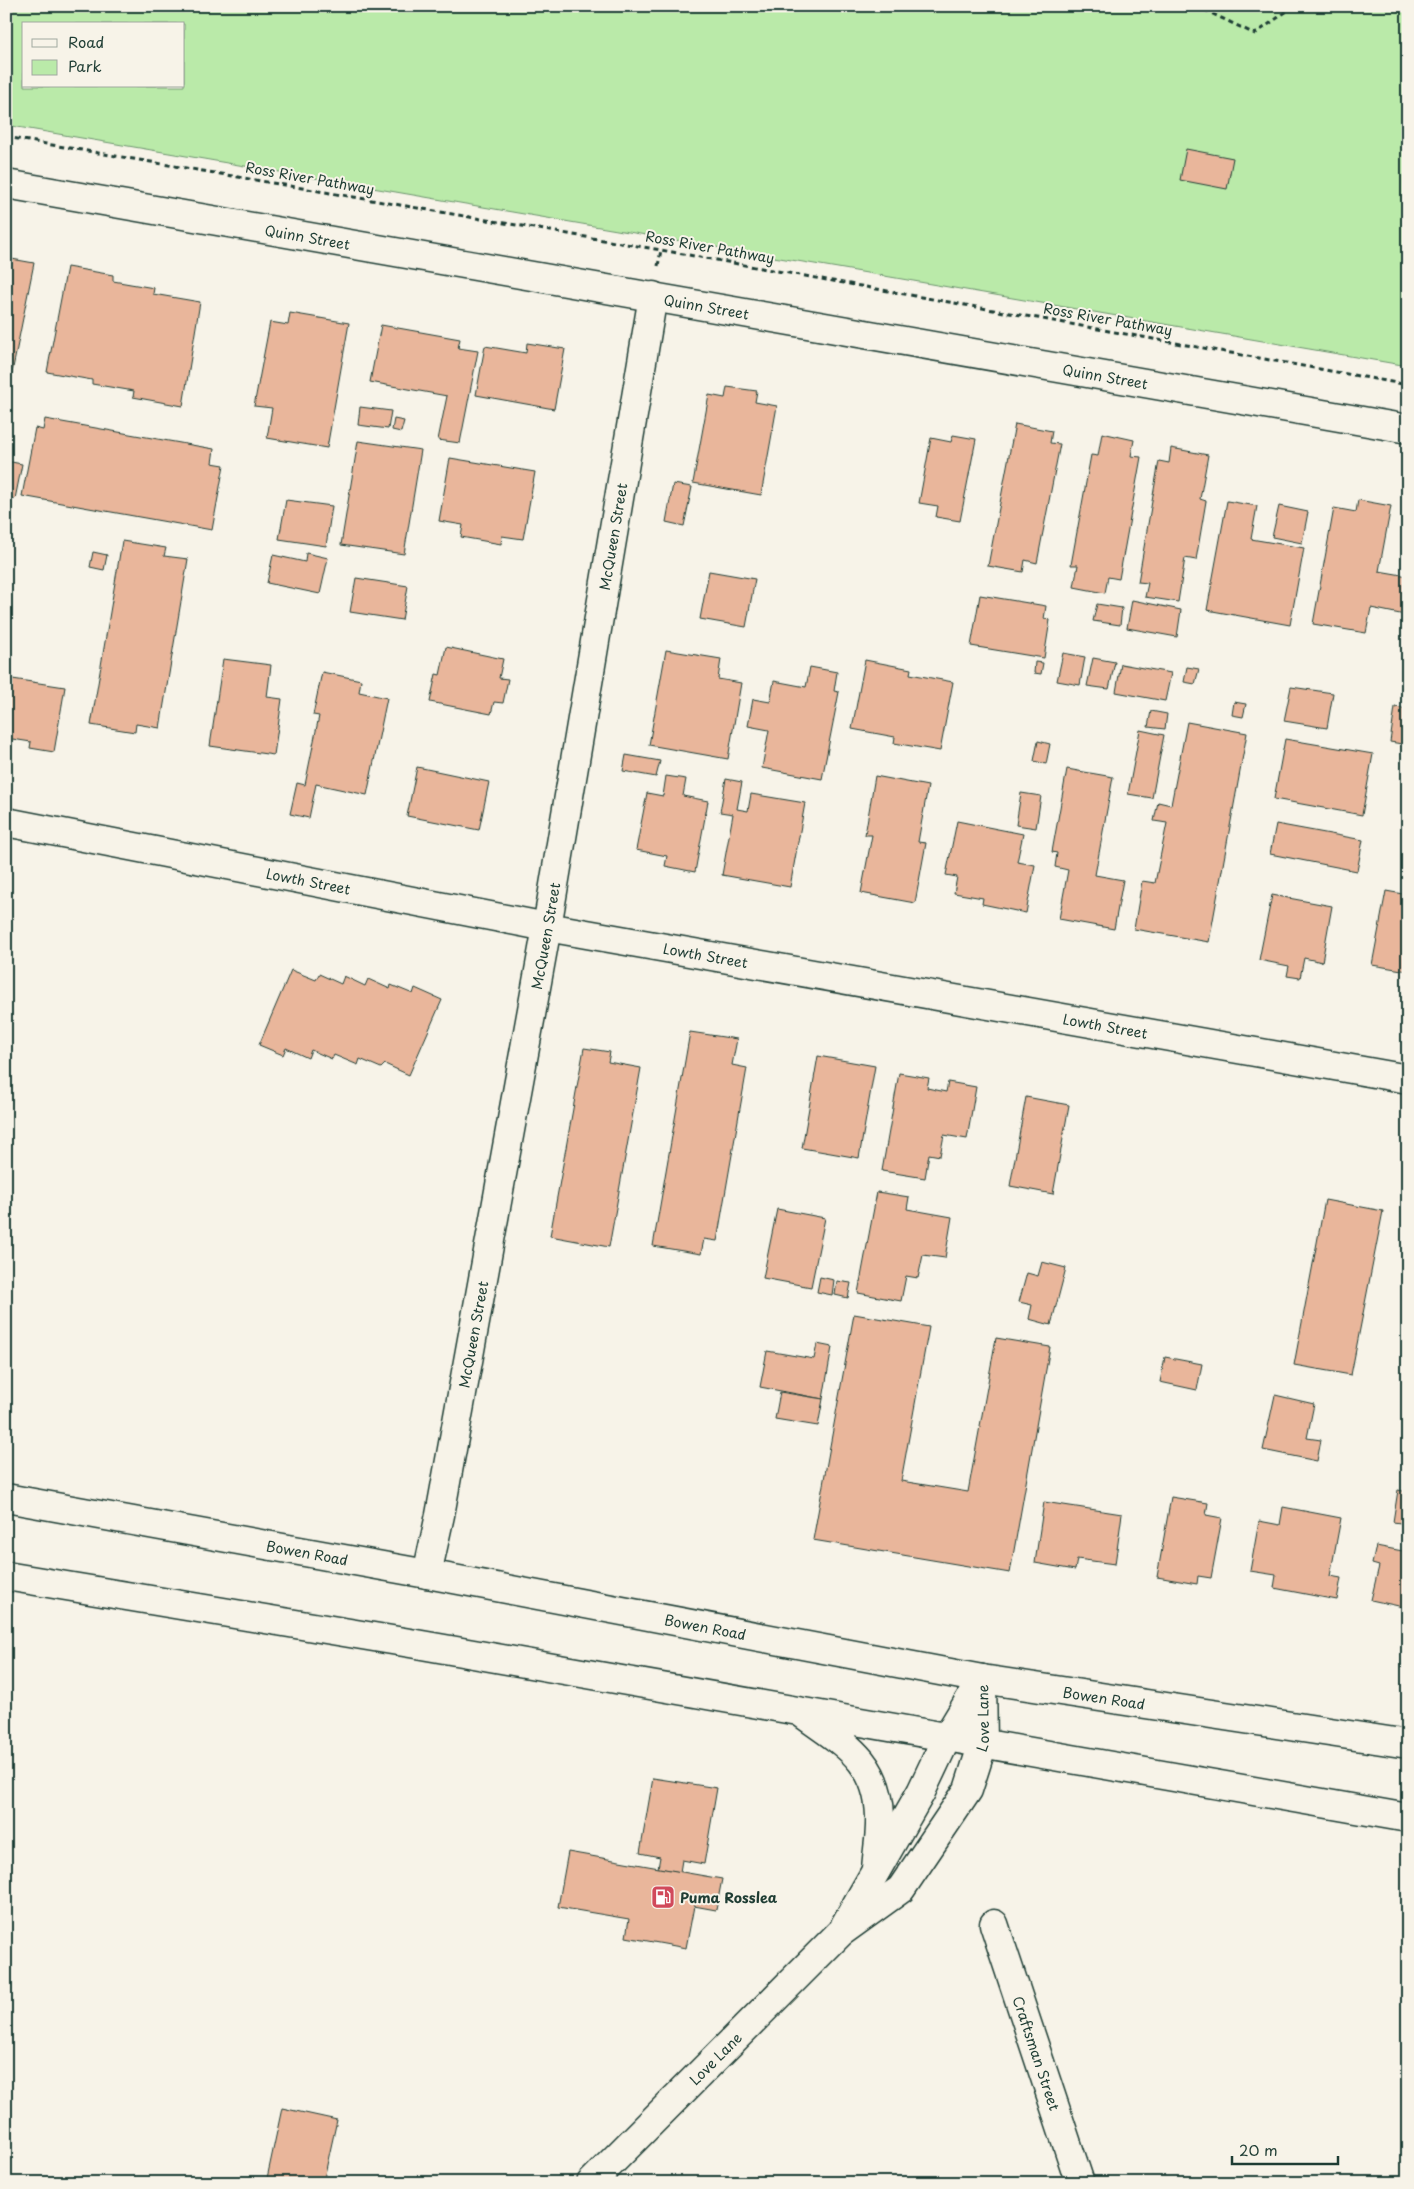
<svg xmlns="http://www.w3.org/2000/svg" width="1414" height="2189" font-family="'Playpen Sans',sans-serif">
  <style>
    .green { fill: #baeaa9; stroke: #6c946e; fill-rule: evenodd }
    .building { fill: #e9b69b; stroke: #1f3d34 }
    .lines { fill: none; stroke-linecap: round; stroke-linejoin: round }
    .minor-casing { stroke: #1f3d34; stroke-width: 31 }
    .major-casing { stroke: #1f3d34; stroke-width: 31 }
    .path { stroke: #1f3d34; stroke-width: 3; stroke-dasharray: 5 4; stroke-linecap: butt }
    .minor { stroke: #f7f3e8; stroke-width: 28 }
    .major { stroke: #f7f3e8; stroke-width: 28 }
    .labels { text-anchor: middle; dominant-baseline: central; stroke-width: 4; stroke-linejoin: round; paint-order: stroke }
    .street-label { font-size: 14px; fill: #1f3d34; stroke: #f7f3e8 }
    .poi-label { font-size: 14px; font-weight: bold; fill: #1f3d34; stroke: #f7f3e8; text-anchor: start }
  </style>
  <rect width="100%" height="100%" fill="#f7f3e8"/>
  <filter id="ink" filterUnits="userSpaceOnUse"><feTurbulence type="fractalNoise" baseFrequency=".02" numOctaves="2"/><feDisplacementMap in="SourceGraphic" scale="10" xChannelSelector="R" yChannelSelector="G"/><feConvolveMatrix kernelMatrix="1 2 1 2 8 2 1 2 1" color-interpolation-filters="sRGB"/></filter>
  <g filter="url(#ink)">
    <!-- green -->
    <path class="green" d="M 6,6 L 1408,6 L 1408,366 L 6,125 ZM 24,24 L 184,24 L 184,86 L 24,86 Z"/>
    <!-- building -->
    <g class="building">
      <polygon points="1186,149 1233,158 1227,189 1180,180"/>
      <polygon points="6,258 34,263 8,393 6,393"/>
      <polygon points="67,267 113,275 113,281 154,288 153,294 200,302 183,406 133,397 134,391 92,384 92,380 47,372"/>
      <polygon points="290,313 349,323 327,448 267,438 272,408 254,406 270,322 288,325"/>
      <polygon points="381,325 460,339 458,348 478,351 460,443 438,440 447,396 370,382"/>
      <polygon points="527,343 565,349 554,409 476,395 485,346 526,353"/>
      <polygon points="727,387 757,391 755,402 777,406 761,495 693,483 709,395 725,398"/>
      <polygon points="360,407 391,411 388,429 358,425"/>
      <polygon points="45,419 214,449 212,463 224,465 212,530 22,496 35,428 43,430"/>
      <polygon points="394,419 404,421 401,432 392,430"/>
      <polygon points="1015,424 1052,431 1050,443 1060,444 1037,563 1025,560 1023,572 988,566"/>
      <polygon points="1102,433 1134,440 1131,456 1141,457 1119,579 1108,577 1105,593 1074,587 1078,565 1071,565 1091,455 1098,456"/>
      <polygon points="953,435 976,439 960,521 936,517 938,506 919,503 931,438 951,442"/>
      <polygon points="358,441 421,450 404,554 341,545"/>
      <polygon points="1171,448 1208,455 1200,499 1206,501 1196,560 1185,558 1178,602 1145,597 1148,583 1138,582 1159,461 1169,463"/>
      <polygon points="450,458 535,472 523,539 502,536 501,544 461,537 463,525 439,521"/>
      <polygon points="6,461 22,464 15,499 6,497"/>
      <polygon points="673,484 692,487 684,526 666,522"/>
      <polygon points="286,500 332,506 326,546 279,539"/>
      <polygon points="1358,500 1391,506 1379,571 1408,576 1408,602 1405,615 1371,608 1366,633 1313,624 1334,508 1356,512"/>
      <polygon points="1227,501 1257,506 1251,539 1304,548 1290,625 1207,610"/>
      <polygon points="1279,506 1308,512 1302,543 1272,537"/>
      <polygon points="122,541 166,548 164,556 188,559 160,728 136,724 135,732 91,725"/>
      <polygon points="93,552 107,555 104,570 90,567"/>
      <polygon points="306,553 328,558 320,594 267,583 273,555 305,562"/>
      <polygon points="709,571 755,579 746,627 700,619"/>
      <polygon points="356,578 408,586 402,620 350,612"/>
      <polygon points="980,595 1046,606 1044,619 1050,620 1044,658 971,646"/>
      <polygon points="1132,600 1181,610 1177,637 1127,628"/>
      <polygon points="1097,604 1122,608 1120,625 1093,621"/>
      <polygon points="446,647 503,659 499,678 508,679 503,703 494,702 491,714 430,702 436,674 440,675"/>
      <polygon points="666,650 721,659 718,679 741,683 728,759 649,745"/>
      <polygon points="1063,653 1085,657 1080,685 1057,681"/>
      <polygon points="1093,658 1115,662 1109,689 1087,686"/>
      <polygon points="223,659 271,665 267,697 282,699 274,755 210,746"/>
      <polygon points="865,660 911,669 910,674 953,682 940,751 894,743 895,737 852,729"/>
      <polygon points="1035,662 1043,663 1041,674 1034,673"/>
      <polygon points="1121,664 1171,673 1165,701 1116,692"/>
      <polygon points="810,667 837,672 834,691 839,692 822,779 762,768 769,730 748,726 753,699 770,702 774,681 806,687"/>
      <polygon points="1187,667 1199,669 1195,684 1184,682"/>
      <polygon points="322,672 361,680 359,692 387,698 367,795 316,784 309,818 290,814 297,783 305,785 319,716 313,715"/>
      <polygon points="6,678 65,687 54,752 30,748 31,742 6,738"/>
      <polygon points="1291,687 1333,693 1327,728 1284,721"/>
      <polygon points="1234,702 1246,704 1243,717 1232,715"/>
      <polygon points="1395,707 1408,709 1408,745 1390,742"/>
      <polygon points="1151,711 1167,714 1165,729 1148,727"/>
      <polygon points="1187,722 1247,733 1209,942 1134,929 1142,881 1155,883 1167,823 1154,821 1158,802 1171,805"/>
      <polygon points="1140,730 1164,735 1152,798 1128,794"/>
      <polygon points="1285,739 1373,754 1362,815 1274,799"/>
      <polygon points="1038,741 1050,744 1046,764 1034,761"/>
      <polygon points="626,755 660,761 656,777 623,771"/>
      <polygon points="417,767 489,782 479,830 407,816"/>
      <polygon points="1067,769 1113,777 1095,875 1123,880 1114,929 1059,919 1068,870 1055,867 1057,853 1052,852"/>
      <polygon points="666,776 686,779 683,796 708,801 695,872 665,866 667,856 636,850 647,793 663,796"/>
      <polygon points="875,776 928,786 918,842 926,843 915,903 861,893 872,835 865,835"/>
      <polygon points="726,779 742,782 737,809 748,811 751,794 805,803 790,887 722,875 733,814 720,812"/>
      <polygon points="1021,793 1041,796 1036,828 1016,825"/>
      <polygon points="957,821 1023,834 1017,862 1035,865 1026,913 982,904 983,898 954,893 957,877 946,875"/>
      <polygon points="1276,824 1363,840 1357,871 1270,854"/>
      <polygon points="1386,891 1408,895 1408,971 1372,965"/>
      <polygon points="1272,895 1332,906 1322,962 1304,958 1300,978 1287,976 1289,966 1259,960"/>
      <polygon points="291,970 316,980 319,974 341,984 344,976 365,986 368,979 390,989 391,985 413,994 415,988 442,1000 409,1075 385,1064 381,1068 360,1059 358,1065 334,1055 332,1059 311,1050 308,1058 286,1048 283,1055 259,1045"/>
      <polygon points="690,1032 737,1039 732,1065 747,1068 717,1241 704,1239 701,1254 653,1246"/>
      <polygon points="584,1048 610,1052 608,1062 641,1068 609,1247 550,1236"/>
      <polygon points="818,1056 875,1066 859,1158 802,1148"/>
      <polygon points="899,1073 929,1078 927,1088 946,1092 948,1082 976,1087 967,1139 944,1135 940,1156 929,1154 925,1178 882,1171"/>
      <polygon points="1026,1097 1069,1105 1053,1194 1010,1186"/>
      <polygon points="877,1192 909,1197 907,1209 952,1217 945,1258 923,1255 918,1278 906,1276 901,1301 858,1293"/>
      <polygon points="1325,1200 1383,1211 1351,1375 1294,1365"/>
      <polygon points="777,1209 825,1218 811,1287 763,1278"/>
      <polygon points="1042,1262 1066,1268 1051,1325 1029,1319 1032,1305 1019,1302 1027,1273 1038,1276"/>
      <polygon points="820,1277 834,1280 832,1295 817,1292"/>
      <polygon points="837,1281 851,1283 848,1298 835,1295"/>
      <polygon points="854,1314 929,1327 901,1481 968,1492 996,1338 1050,1347 1010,1573 813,1540"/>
      <polygon points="817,1344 832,1347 823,1399 760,1387 767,1351 814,1359"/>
      <polygon points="1165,1357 1202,1364 1197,1390 1160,1382"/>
      <polygon points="780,1392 823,1399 818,1426 775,1419"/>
      <polygon points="1275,1395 1314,1404 1307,1438 1321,1440 1317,1461 1263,1450"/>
      <polygon points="1398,1490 1408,1492 1408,1524 1393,1522"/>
      <polygon points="1171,1497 1208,1503 1206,1515 1222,1518 1211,1578 1198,1576 1197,1584 1157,1577"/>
      <polygon points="1044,1502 1122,1514 1115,1564 1077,1559 1075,1570 1035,1563"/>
      <polygon points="1283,1507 1341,1518 1330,1576 1341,1578 1337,1600 1274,1588 1276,1575 1250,1571 1259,1521 1280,1525"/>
      <polygon points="1376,1546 1408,1552 1408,1608 1371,1600 1379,1566 1372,1564"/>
      <polygon points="653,1778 717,1788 704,1864 682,1860 680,1872 658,1868 660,1857 640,1853"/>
      <polygon points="568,1852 722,1879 716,1910 694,1906 686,1948 626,1937 629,1919 558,1907"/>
      <polygon points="282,2108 337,2120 323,2183 266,2183"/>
    </g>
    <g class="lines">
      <!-- minor casing -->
      <g class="minor-casing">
        <g id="minor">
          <path id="s1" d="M 6,184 L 1408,429"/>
          <path id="s2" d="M 6,822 L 547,927 L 1408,1079"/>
          <path id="s3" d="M 427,1574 L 440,1515 L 547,927 L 653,296"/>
          <path id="s4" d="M 994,1924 L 1080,2183"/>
          <polyline points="845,1925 921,1792 947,1737 982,1679"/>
          <path id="s5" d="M 591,2183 L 840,1933 L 901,1889 L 968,1790 L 983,1743 L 982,1679"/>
        </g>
      </g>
      <!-- major casing -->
      <g class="major-casing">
        <g id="major">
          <path id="s6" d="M 6,1498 L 427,1574 L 982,1679 L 1408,1744"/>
          <polyline points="6,1576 416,1644 1408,1818"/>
          <path d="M 803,1714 C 844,1744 878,1760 880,1816 C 881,1834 877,1852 876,1870"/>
        </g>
      </g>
      <!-- path -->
      <g class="path">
        <polyline points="1196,6 1255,34 1294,6"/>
        <polyline points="6,137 661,250 1408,385"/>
        <polyline points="658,266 661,250"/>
      </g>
      <!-- minor -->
      <use href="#minor" class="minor"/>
      <!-- major -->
      <use href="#major" class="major"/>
    </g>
  </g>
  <!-- icons -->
  <defs>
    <g id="fuel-square" transform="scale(1.25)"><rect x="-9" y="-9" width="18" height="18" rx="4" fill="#d1495b" stroke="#f7f3e8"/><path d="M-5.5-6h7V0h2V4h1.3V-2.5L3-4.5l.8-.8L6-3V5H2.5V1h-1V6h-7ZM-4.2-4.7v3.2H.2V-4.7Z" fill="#fff"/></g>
  </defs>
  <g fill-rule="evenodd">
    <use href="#fuel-square" x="663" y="1897"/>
  </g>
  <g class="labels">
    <!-- street labels -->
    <g class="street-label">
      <text transform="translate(310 178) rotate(10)">Ross River Pathway</text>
      <text stroke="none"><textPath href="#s1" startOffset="306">Quinn Street</textPath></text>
      <text transform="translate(710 247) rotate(10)">Ross River Pathway</text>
      <text stroke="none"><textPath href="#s1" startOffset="711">Quinn Street</textPath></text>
      <text transform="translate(1108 319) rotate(10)">Ross River Pathway</text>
      <text stroke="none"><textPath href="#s1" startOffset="1116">Quinn Street</textPath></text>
      <text stroke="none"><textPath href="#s3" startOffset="1054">McQueen Street</textPath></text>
      <text stroke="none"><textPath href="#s2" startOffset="308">Lowth Street</textPath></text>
      <text stroke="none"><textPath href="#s3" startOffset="649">McQueen Street</textPath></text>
      <text stroke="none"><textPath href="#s2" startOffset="712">Lowth Street</textPath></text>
      <text stroke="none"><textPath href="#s2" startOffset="1118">Lowth Street</textPath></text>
      <text stroke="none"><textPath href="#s3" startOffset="244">McQueen Street</textPath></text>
      <text stroke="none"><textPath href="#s6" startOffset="306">Bowen Road</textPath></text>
      <text stroke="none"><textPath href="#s6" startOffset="711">Bowen Road</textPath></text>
      <text stroke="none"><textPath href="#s6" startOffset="1116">Bowen Road</textPath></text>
      <text stroke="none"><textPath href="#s5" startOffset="622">Love Lane</textPath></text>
      <text stroke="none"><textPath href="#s4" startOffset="136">Craftsman Street</textPath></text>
      <text stroke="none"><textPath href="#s5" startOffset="176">Love Lane</textPath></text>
    </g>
    <!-- poi labels -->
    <g class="poi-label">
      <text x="680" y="1897">Puma Rosslea</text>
    </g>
  </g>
  <!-- margin -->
  <rect width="1414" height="2189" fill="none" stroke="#f7f3e8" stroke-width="25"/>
  <rect x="12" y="12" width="1389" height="2164" fill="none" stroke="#1f3d34" stroke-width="2" filter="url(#ink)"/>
  <!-- legend -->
  <rect x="22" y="22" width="162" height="65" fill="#f7f3e8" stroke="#a1aaa0"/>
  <rect x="32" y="39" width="25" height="8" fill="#f7f3e8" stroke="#a1aaa0"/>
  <text x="68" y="48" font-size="15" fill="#1f3d34">Road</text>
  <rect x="32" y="60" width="25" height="15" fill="#baeaa9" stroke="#a1aaa0"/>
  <text x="68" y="72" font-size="15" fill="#1f3d34">Park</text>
  <!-- scale -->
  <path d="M1232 2156v8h106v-8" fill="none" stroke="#1f3d34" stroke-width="2.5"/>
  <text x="1239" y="2156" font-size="15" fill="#1f3d34" stroke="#f7f3e8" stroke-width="4" paint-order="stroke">20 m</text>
</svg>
